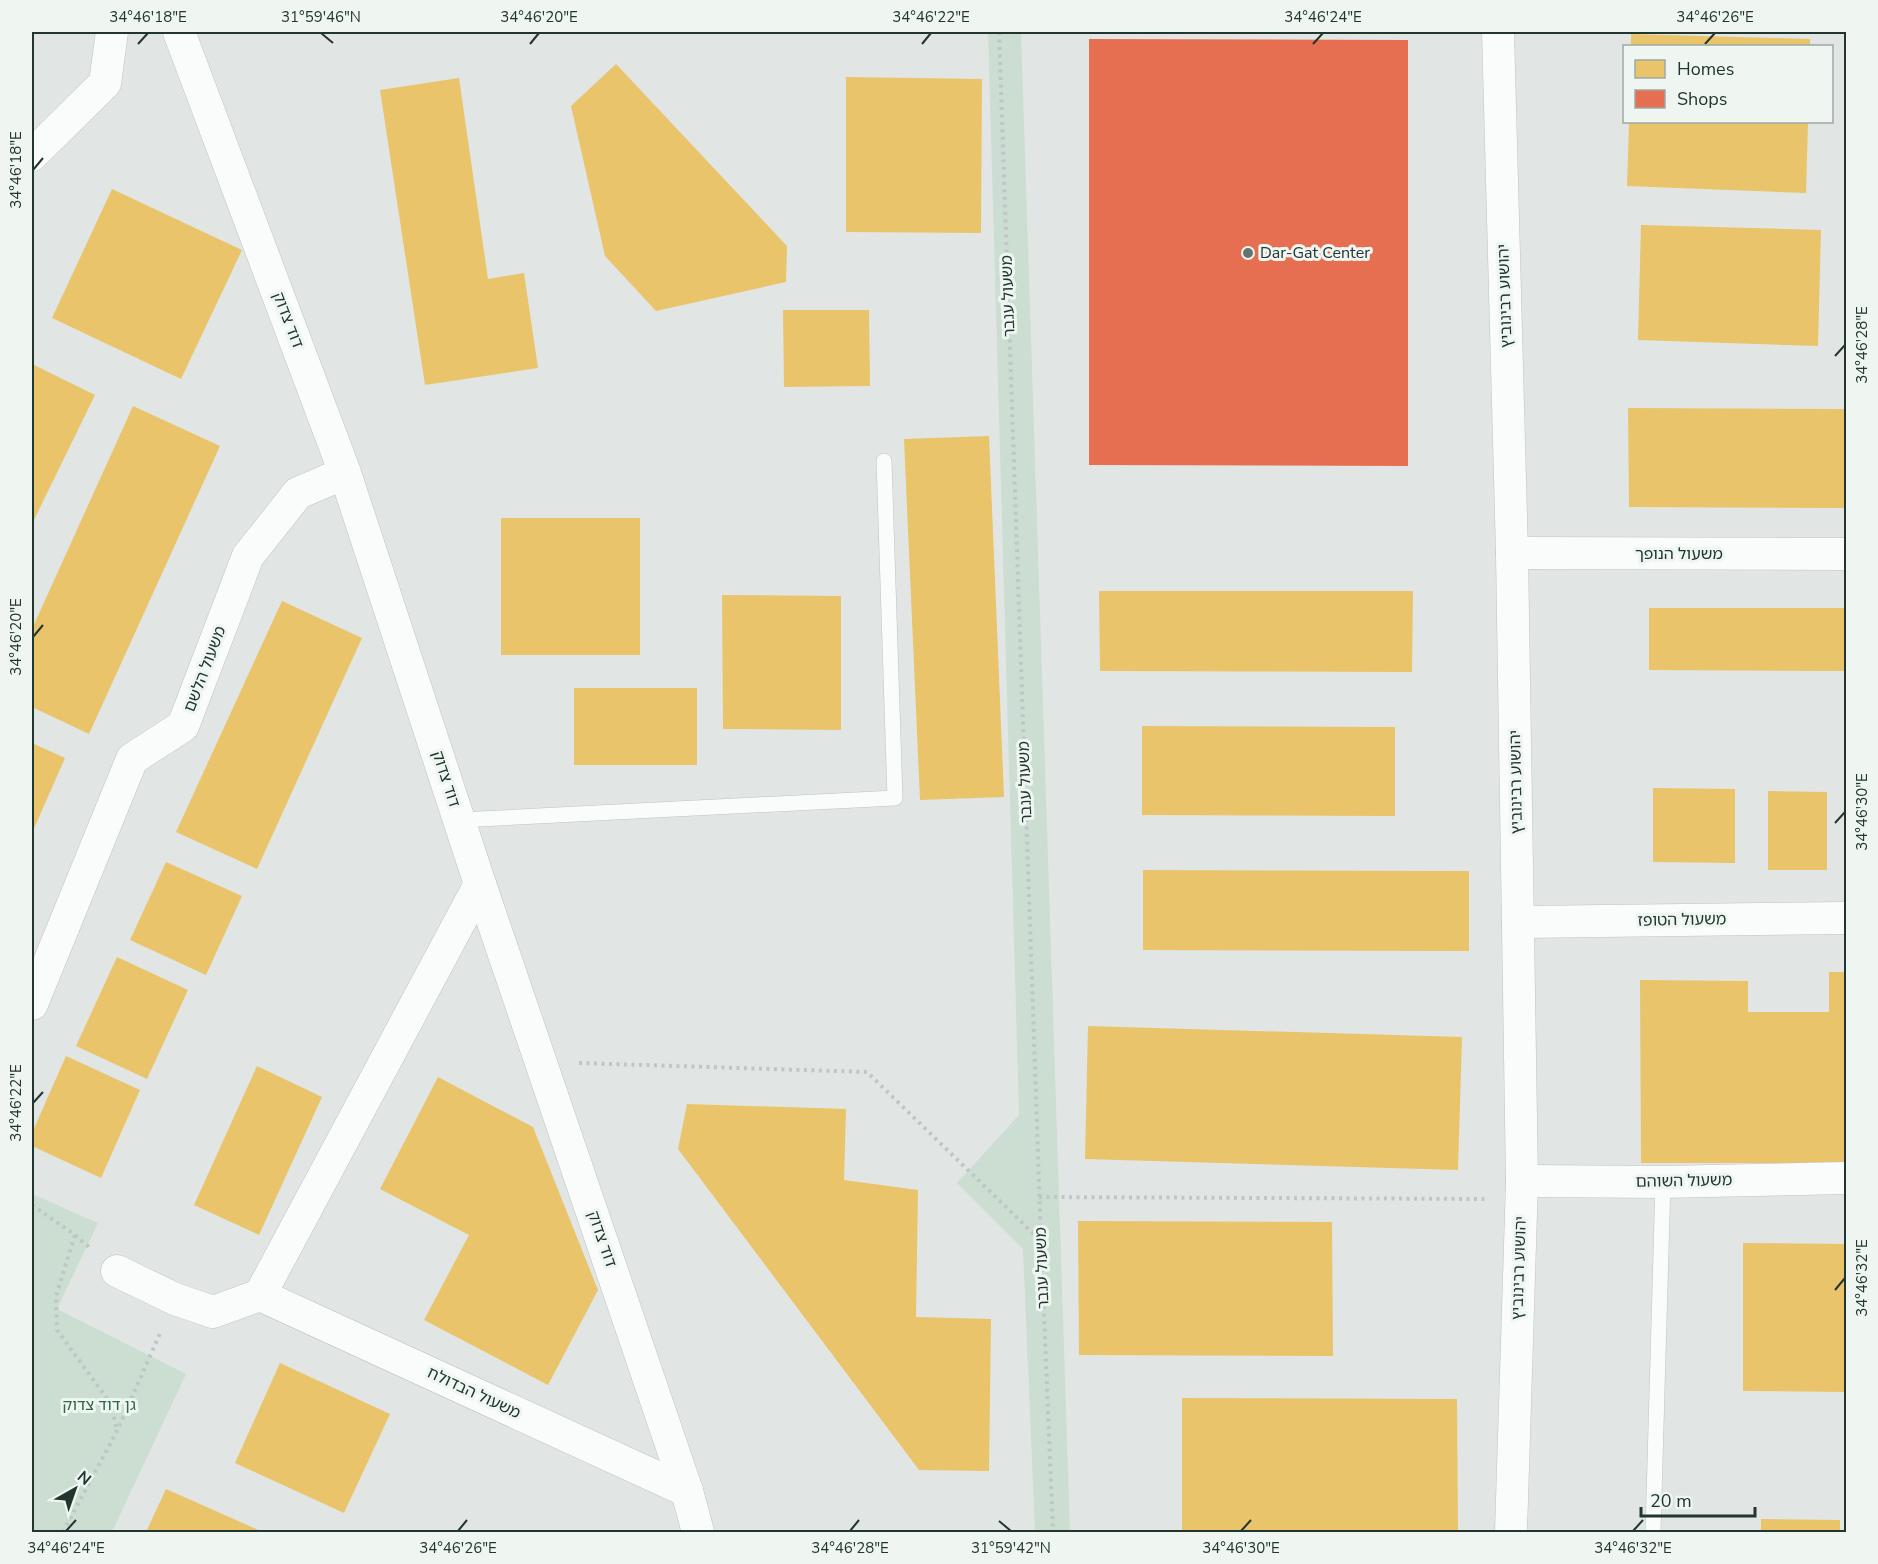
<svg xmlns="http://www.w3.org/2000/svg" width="1878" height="1564" font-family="'Nunito Sans','Noto Sans Hebrew',sans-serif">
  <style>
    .green { fill: #cbded1 }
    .homes { fill: #e9c46a }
    .shops { fill: #e76f51 }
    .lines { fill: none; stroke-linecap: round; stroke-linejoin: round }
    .lane-casing { stroke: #bec3c1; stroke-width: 16 }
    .street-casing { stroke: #bec3c1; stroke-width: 33 }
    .path { stroke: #bfc7c5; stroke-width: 4; stroke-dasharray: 3 4.5; stroke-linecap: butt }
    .lane { stroke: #fafbfb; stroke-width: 15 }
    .street { stroke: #fafbfb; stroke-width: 32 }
    .ticks { fill: none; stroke: #223630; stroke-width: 2 }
    .poi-dot { fill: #65746f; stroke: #eff6f2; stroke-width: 2 }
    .labels { text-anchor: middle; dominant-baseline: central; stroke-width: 6; stroke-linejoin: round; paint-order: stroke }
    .poi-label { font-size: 16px; fill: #223630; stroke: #eff6f2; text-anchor: start }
    .street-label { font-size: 16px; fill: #223630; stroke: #eff6f2 }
    .park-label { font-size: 16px; fill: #306944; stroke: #eff6f2 }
    .neatline { fill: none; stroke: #223630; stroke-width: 2 }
    .ticks-label { font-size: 15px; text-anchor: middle; fill: #223630 }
  </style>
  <rect width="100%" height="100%" fill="#e1e6e4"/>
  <!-- green -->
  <g class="green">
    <polygon points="988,32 1021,32 1070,1532 1035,1532 1023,1249 957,1183 1019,1115"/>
    <polygon points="32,1194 98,1223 57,1309 186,1374 112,1532 32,1532"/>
  </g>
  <!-- homes -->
  <g class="homes">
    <polygon points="1631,34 1810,39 1810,46 1631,46"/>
    <polygon points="616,64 787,246 786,282 656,311 605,256 571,106"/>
    <polygon points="846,77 982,79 981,233 846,232"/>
    <polygon points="459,78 488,279 524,273 538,368 425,385 380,90"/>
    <polygon points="1629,122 1808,122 1806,193 1627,186"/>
    <polygon points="112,189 242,250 181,379 52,318"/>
    <polygon points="1641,225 1821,230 1818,346 1638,340"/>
    <polygon points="783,310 869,310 870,386 784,387"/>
    <polygon points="32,364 95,395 32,524"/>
    <polygon points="133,406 220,446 89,734 32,707 32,629"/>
    <polygon points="1628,408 1846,409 1846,508 1629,507"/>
    <polygon points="989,436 1004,797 920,800 904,439"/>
    <rect x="501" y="518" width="139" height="137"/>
    <polygon points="1099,591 1413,591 1412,672 1100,671"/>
    <polygon points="722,595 841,596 841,730 723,729"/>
    <polygon points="282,601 362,638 257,869 176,832"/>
    <polygon points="1649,608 1846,608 1846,671 1649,670"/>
    <rect x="574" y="688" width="123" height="77"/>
    <polygon points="1142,726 1395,727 1395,816 1142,815"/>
    <polygon points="32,743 65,758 32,833"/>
    <polygon points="1653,788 1735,789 1735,863 1653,862"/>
    <polygon points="1768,791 1827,792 1827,870 1768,870"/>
    <polygon points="166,862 242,896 206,975 130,940"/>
    <polygon points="1143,870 1469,871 1469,951 1143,950"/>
    <polygon points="117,957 188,990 147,1079 76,1046"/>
    <polygon points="1829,972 1846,972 1846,1163 1641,1163 1640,980 1748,981 1748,1012 1829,1012"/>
    <polygon points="1088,1026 1462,1037 1458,1170 1085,1159"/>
    <polygon points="66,1056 140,1090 101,1178 32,1146 32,1133"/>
    <polygon points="257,1066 322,1097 259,1235 194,1205"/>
    <polygon points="438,1077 533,1127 598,1290 548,1385 424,1320 469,1235 380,1189"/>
    <polygon points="687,1104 846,1109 844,1180 918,1190 916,1317 991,1319 989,1471 919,1470 678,1149"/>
    <polygon points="1078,1221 1332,1222 1333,1356 1079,1355"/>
    <polygon points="1743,1243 1846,1244 1846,1392 1743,1391"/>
    <polygon points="280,1363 390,1414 344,1513 235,1463"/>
    <polygon points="1182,1398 1457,1399 1458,1532 1182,1531"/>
    <polygon points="166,1489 263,1532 146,1532"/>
    <polygon points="1761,1519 1840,1520 1840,1532 1761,1532"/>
  </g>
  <!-- shops -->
  <polygon class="shops" points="1089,39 1408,40 1408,466 1089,465"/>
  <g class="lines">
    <!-- lane casing -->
    <g class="lane-casing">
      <g id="lane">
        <polyline points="459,820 895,798 884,461"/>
        <polyline points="1653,1532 1663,1182"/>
      </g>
    </g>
    <!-- street casing -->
    <g class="street-casing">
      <g id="street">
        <polyline points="179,32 345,473 480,884 687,1491 698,1532"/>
        <polyline points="1498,32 1512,553 1522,1181 1511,1532"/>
        <polyline points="32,155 105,83 112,32"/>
        <polyline points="1512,553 1846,554"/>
        <polyline points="1518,922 1846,918"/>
        <polyline points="32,1004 132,759 183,726 248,556 298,493 345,473"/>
        <polyline points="1522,1181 1663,1182 1846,1178"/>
        <polyline points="117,1271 175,1299 213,1312 260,1295 480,884"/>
        <polyline points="260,1295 687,1491"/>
      </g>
    </g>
    <!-- path -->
    <g class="path">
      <polyline points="999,32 1041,1240 1053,1532"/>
      <polyline points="579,1063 867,1072 1040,1240"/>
      <polyline points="1039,1197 1486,1199"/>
      <polyline points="32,1205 75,1235 56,1296 57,1330 111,1404 117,1431"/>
      <polyline points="75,1235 90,1248"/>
      <polyline points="63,1532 117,1431 161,1331"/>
    </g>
    <!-- lane -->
    <use href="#lane" class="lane"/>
    <!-- street -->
    <use href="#street" class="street"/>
  </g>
  <!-- ticks -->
  <path class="ticks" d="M 321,33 L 333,43M 138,44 L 148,33M 530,44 L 539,33M 922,44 L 931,33M 1313,44 L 1323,33M 1705,44 L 1715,33M 33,170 L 43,158M 1835,356 L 1845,345M 33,637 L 43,625M 1835,823 L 1845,812M 33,1103 L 43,1092M 1835,1290 L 1845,1278M 999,1521 L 1011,1531M 66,1531 L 76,1520M 458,1531 L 467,1520M 850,1531 L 859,1520M 1241,1531 L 1251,1520M 1633,1531 L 1643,1520"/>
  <!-- markers -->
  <circle class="poi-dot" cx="1248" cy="253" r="6"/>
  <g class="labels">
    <!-- poi labels -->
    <g class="poi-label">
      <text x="1260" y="253">Dar-Gat Center</text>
    </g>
    <!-- street labels -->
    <g class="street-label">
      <text transform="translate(1008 296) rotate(-92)">משעול ענבר</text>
      <text transform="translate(1505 296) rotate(-92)">יהושוע רבינוביץ</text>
      <text transform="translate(288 320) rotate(69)">דוד צדוק</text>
      <text x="1679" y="554">משעול הנופך</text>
      <text transform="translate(205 669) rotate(-69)">משעול הלשם</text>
      <text transform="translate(446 779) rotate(72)">דוד צדוק</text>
      <text transform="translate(1025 782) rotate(-92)">משעול ענבר</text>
      <text transform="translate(1516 782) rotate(-91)">יהושוע רבינוביץ</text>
      <text transform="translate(1682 920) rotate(-1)">משעול הטופז</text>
      <text transform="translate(1684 1181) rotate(-1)">משעול השוהם</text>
      <text transform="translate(602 1239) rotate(71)">דוד צדוק</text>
      <text transform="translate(1042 1268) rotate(-92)">משעול ענבר</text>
      <text transform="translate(1519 1268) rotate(-88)">יהושוע רבינוביץ</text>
      <text transform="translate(474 1393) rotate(25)">משעול הבדולח</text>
    </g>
    <!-- park labels -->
    <g class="park-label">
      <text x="99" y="1405">גן דוד צדוק</text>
    </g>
  </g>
  <!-- border -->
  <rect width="1878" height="1564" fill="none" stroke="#eff6f2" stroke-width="66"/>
  <!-- legend -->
  <rect x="1623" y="45" width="210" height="78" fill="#eff6f2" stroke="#9da9a4" stroke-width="1.5"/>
  <rect x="1635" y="60" width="30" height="18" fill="#e9c46a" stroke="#9da9a4" stroke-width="1.5"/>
  <text x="1677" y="75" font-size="18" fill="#223630">Homes</text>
  <rect x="1635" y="90" width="30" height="18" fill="#e76f51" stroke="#9da9a4" stroke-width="1.5"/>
  <text x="1677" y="105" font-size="18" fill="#223630">Shops</text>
  <!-- north arrow -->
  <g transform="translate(75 1489) rotate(40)" stroke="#eff6f2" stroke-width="4.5" paint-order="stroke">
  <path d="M0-4.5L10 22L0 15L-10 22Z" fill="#223630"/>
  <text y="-9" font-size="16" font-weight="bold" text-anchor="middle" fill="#223630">N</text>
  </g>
  <!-- scale -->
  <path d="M1641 1507v9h114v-9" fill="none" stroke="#223630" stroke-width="3"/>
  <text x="1650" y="1507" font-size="18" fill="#223630" stroke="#eff6f2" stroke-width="4.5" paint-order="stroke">20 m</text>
  <rect x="33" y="33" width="1812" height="1498" class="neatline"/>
  <g class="ticks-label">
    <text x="148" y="22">34°46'18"E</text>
    <text x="321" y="22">31°59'46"N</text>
    <text x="539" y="22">34°46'20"E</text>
    <text x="931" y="22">34°46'22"E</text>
    <text x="1323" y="22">34°46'24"E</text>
    <text x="1715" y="22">34°46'26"E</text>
    <text transform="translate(16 170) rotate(-90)" y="5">34°46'18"E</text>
    <text transform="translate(1862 345) rotate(-90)" y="5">34°46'28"E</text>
    <text transform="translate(16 637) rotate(-90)" y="5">34°46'20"E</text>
    <text transform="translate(1862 812) rotate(-90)" y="5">34°46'30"E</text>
    <text transform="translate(16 1103) rotate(-90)" y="5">34°46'22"E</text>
    <text transform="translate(1862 1278) rotate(-90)" y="5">34°46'32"E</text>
    <text x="66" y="1553">34°46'24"E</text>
    <text x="458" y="1553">34°46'26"E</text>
    <text x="850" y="1553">34°46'28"E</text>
    <text x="1011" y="1553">31°59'42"N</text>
    <text x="1241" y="1553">34°46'30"E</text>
    <text x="1633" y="1553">34°46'32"E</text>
  </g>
</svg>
